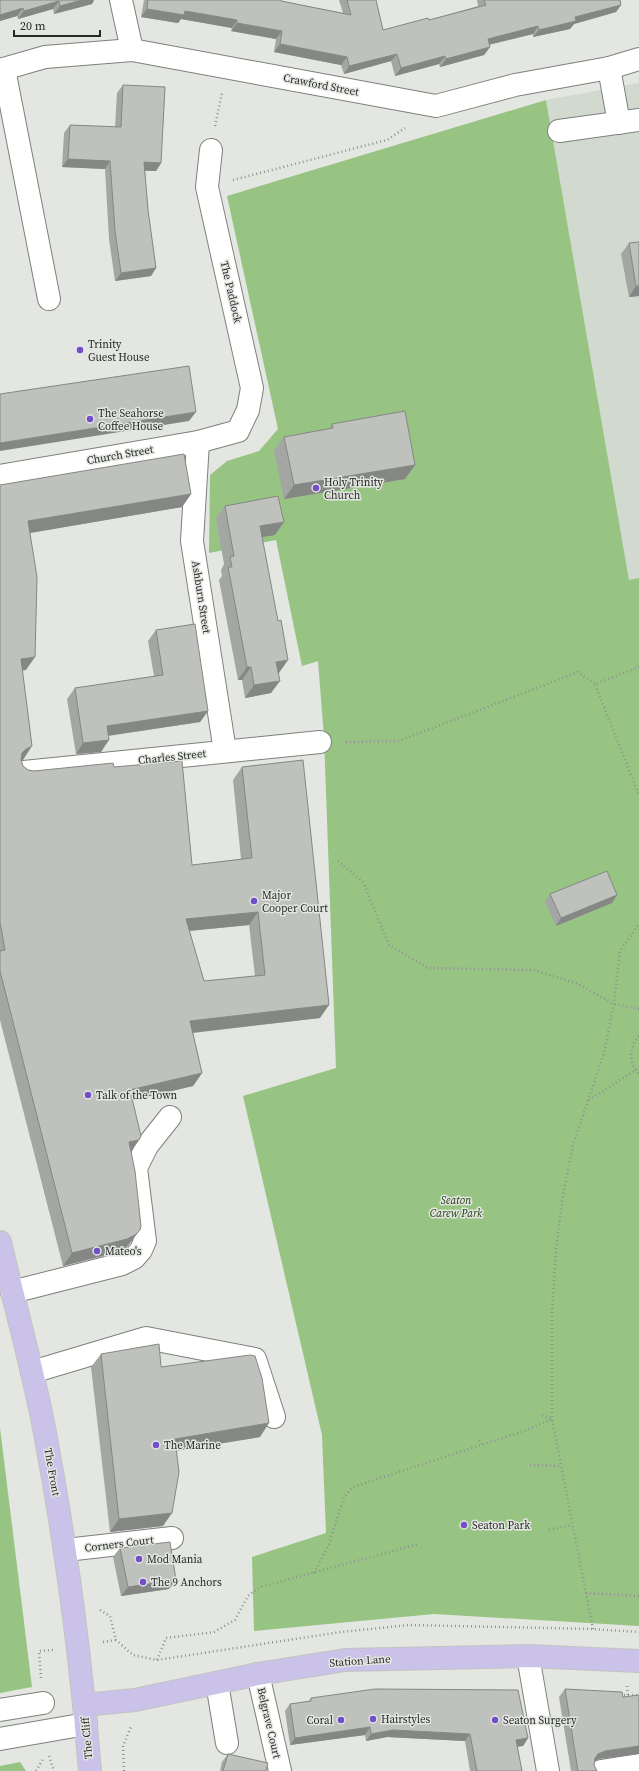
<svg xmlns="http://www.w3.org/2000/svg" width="639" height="1771" font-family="'Source Serif 4',serif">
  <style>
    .built { fill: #d2dad0 }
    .green { fill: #97c483 }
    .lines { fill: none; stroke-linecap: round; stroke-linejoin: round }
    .minor-casing { stroke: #7d807c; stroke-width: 24 }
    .major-casing { stroke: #c3c3c3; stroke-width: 24 }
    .path { stroke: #8f928e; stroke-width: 2.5; stroke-dasharray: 1 3; stroke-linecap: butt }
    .minor { stroke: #fff; stroke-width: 22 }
    .major { stroke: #cac2e8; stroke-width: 22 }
    .wall { fill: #a3a6a2; fill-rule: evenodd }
    .shaded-wall { fill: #858784 }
    .building { fill: #bec1bc; stroke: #858784; fill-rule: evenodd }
    .poi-dot { fill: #724ec8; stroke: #e3e6e1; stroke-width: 1.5 }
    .labels { text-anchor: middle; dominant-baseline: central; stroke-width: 3; stroke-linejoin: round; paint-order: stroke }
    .street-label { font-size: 11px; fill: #272927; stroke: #e3e6e1 }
    .poi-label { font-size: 11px; fill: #272927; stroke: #e3e6e1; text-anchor: start }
    .park-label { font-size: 11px; font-style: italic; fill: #193806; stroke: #e3e6e1 }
  </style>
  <rect width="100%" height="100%" fill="#e3e6e1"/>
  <!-- built -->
  <polygon class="built" points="639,83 639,578 629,580 546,100"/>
  <!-- green -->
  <g class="green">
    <polygon points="546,100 629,580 639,578 639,1626 434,1614 254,1631 252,1557 326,1533 322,1435 243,1096 336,1068 324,737 318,661 302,666 276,540 209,553 210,475 227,461 259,451 278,429 227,196"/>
    <polygon points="0,1428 32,1687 0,1693"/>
    <polygon points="20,1762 26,1771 0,1771 0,1766"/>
  </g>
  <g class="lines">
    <!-- minor casing -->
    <g class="minor-casing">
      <g id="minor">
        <polyline points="121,0 132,50"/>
        <polyline points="609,68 619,123"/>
        <polyline points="4,69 49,299"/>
        <polyline points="0,70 45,57 132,50 436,106 515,85 609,68 639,59"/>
        <polyline points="559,131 639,120"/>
        <polyline points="198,442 192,541 225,751"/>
        <polyline points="0,476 198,442 238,431 248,410 252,388 207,187 211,150"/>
        <polyline points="24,772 320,742"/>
        <polyline points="12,1292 122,1264 134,1258 141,1250 145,1241 136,1168 147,1146 170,1117"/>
        <polyline points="32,1372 146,1338 255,1359 274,1417"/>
        <polyline points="66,1550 172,1538"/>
        <polyline points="528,1656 548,1771"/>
        <polyline points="258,1674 280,1771"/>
        <polyline points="217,1683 227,1743"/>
        <polyline points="0,1710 43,1703"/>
        <polyline points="0,1739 86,1724"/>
        <polyline points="601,1771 639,1765"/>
      </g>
    </g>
    <!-- major casing -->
    <g class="major-casing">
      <g id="major">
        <path d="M 0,1242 C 15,1306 33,1369 45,1433 C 66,1545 81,1657 90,1771"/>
        <polyline points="84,1705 135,1700 258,1674 345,1660 528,1656 639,1661"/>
      </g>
    </g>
    <!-- path -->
    <g class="path">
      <polyline points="215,126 222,93"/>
      <polyline points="233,180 387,140 405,128"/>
      <polyline points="639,667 595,684 639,795"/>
      <polyline points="346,742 399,741 578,672 595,684"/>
      <polyline points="338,861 363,882 389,945 428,968 533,970 576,983 614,1004 639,1009"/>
      <path d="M 639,1036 C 628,1047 629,1064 639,1074"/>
      <polyline points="589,1100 639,1068"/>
      <polyline points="542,1415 551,1419"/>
      <polyline points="479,1440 482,1444"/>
      <polyline points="530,1465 561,1466"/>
      <polyline points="549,1530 572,1525"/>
      <polyline points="314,1573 329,1544 344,1497 353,1487 527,1430 552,1419"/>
      <polyline points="586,1593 639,1596"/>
      <polyline points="100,1610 110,1616 116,1640 133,1655 157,1660 341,1632 409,1625 593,1629 639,1632"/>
      <polyline points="593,1629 552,1419 552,1312 556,1249 563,1194 573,1145 604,1053 614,1004 620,951 639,924"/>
      <polyline points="103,1642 116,1640"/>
      <polyline points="157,1660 166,1638 214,1632 235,1620 248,1596 260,1587 419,1544"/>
      <polyline points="41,1678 39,1651 53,1650"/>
      <polyline points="627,1686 628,1696"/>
      <polyline points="620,1695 639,1695"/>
      <polyline points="49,1756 54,1771"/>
      <polyline points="36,1771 43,1759"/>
      <polyline points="124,1771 123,1746 131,1727"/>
    </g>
    <!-- minor -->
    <use href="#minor" class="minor"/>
    <!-- major -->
    <use href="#major" class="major"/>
  </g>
  <!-- wall -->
  <g class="wall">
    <polygon points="0,0 94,0 92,4 54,14 53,9 18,19 17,16 0,21"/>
    <polygon points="144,0 281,0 281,1 343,13 339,0 376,0 383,30 429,20 478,6 477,0 620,0 621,5 616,12 574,24 570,29 533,37 533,34 489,45 490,47 484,55 440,67 439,64 395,76 391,61 344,74 341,65 274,52 276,39 231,31 232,28 181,19 178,23 141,17"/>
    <polygon points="123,85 161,163 156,171 145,171 148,210 156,268 151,276 115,281 109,239 105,169 62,167 64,133 70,125 115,127 117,93"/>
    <polygon points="629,243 639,296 629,297 621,254"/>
    <polygon points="332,424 415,465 405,479 284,499 274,450 284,437 329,429"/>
    <path d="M 0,485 L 191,494 L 182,507 L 30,533 L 26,670 L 22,670 L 23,760 L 21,760 L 23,766 L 28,770 L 34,771 L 114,767 L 192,865 L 241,859 L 233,780 L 242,767 L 320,1018 L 193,1033 L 202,1073 L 193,1086 L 132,1100 L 139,1140 L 131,1151 L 140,1230 L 126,1248 L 118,1252 L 63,1266 L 0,1020 ZM 249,925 L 255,976 L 204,981 L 189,931 Z"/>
    <polygon points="225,506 275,535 262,537 279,673 271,693 245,698 242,680 238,680 219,580 222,576 221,570 224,564 216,518"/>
    <polygon points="156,630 208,711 200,722 108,736 101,752 76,754 67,699 75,688 154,676 148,641"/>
    <polygon points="550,894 617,895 612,903 556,926 545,902"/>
    <polygon points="101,1354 161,1367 260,1437 177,1451 163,1526 110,1532 91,1367"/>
    <polygon points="120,1548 169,1589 121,1596 113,1557"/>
    <polygon points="565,1689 623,1697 599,1759 595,1761 594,1765 597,1771 571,1771 559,1697"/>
    <polygon points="311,1698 528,1738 523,1746 517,1747 522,1771 470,1771 465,1741 387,1737 366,1741 365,1735 290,1745 285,1711 290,1704 309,1701"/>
    <polygon points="228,1754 266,1771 220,1771 222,1762"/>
  </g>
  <!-- shaded-wall -->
  <g class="shaded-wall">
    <polygon points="82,0 94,0 92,4 54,14 60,6"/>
    <polygon points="59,1 53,9 18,19 24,11"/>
    <polygon points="621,5 616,12 574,24 570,29 533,37 539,30 575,17"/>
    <polygon points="23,8 17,16 0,21 0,15"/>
    <polygon points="147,9 185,11 237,20 232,28 181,19 178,23 141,17"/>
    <polygon points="237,23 282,31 276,39 231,31"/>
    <polygon points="538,26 533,34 482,46 488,39"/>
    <polygon points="280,44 347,57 341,65 274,52"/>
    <polygon points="490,47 484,55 440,67 446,59"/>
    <polygon points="397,54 391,61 344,74 349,66"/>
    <polygon points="445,56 439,64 395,76 401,68"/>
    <polygon points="68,159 110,161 105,169 62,167"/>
    <polygon points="144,162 161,163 156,171 138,170"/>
    <polygon points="156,268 151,276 115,281 121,273"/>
    <polygon points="636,286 639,286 639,296 629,297"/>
    <polygon points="196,412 189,421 0,451 0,443"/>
    <polygon points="415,465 405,479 284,499 294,485"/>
    <polygon points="191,494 182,507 18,535 28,521"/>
    <polygon points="284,522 275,535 251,539 260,526"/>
    <polygon points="35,657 26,670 12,672 21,659"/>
    <polygon points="288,660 279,673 267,675 276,662"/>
    <polygon points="247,667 251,667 242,680 238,680"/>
    <polygon points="280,681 271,693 245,698 254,685"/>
    <polygon points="208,711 200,722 99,737 107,726"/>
    <polygon points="109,740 101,752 76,754 83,743"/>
    <polygon points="32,746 23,760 17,762 22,753 26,749"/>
    <polygon points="617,895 612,903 556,926 561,918"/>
    <polygon points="258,912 249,925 177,932 186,919"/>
    <polygon points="329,1005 320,1018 181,1034 190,1021"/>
    <polygon points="202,1073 193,1086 121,1103 130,1090"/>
    <polygon points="139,1140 130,1153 129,1142"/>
    <polygon points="140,1230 126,1248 118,1252 63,1266 72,1253"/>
    <polygon points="269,1423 260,1437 166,1452 175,1439"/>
    <polygon points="172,1513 163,1526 110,1532 119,1519"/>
    <polygon points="176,1580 169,1589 121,1596 128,1587"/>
    <polygon points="370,1727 365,1735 290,1745 295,1738"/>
    <polygon points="393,1730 470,1734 465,1741 387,1737 366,1741 371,1734"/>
    <polygon points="528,1738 523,1746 511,1747 516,1740"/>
    <polygon points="639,1746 639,1754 599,1759 593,1762 598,1754 605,1751"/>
  </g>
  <!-- building -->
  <g class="building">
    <polygon points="0,0 82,0 60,6 59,1 24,11 23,8 0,15"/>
    <polygon points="148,0 281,0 281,1 351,15 347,0 376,0 383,30 428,18 429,20 486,5 484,0 620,0 621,5 575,17 576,21 539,30 538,26 488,39 490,47 446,59 445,56 401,68 397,54 349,66 347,57 280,44 282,31 237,23 237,20 185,11 184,15 147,9"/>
    <polygon points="123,85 165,87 161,163 144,162 148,210 156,268 121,273 115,231 110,161 68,159 70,125 121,127"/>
    <polygon points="639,242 639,286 636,286 629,243"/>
    <polygon points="189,366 196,412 0,443 0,394"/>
    <polygon points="405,411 415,465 294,485 284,437 333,428 332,424"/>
    <path d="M 184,454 L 191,494 L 28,521 L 37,577 L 35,657 L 21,659 L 32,746 L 26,749 L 22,753 L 21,760 L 23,766 L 28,770 L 34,771 L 113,763 L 114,767 L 182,761 L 192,865 L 252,858 L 242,767 L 303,760 L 329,1005 L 190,1021 L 202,1073 L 130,1090 L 141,1136 L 139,1140 L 129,1142 L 135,1171 L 141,1226 L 140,1230 L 135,1235 L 127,1239 L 72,1253 L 0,971 L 0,951 L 5,950 L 0,922 L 0,485 ZM 258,912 L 265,975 L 204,981 L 186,919 Z"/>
    <polygon points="278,496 284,522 260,526 278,621 281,620 288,660 276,662 280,681 254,685 251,667 247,667 228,567 232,567 230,557 234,556 225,506"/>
    <polygon points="195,624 208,711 107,726 109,740 83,743 75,688 163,675 156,630"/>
    <polygon points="607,871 617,895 561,918 550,894"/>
    <polygon points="159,1344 161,1367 250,1355 255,1356 262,1378 269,1423 175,1439 179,1472 172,1513 119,1519 101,1354"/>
    <polygon points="170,1542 176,1580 128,1587 120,1548"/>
    <polygon points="375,1689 518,1690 528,1738 516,1740 522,1771 477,1771 470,1734 393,1730 371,1734 370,1727 295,1738 290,1704 311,1701 311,1698"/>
    <polygon points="565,1689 622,1692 623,1697 639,1695 639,1746 605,1751 598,1754 595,1758 594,1765 597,1771 578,1771"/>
    <polygon points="228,1754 268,1763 266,1771 223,1771"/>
  </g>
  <!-- markers -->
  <g class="poi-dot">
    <circle cx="80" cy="350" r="4"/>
    <circle cx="90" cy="419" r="4"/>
    <circle cx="316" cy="488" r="4"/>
    <circle cx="254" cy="901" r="4"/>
    <circle cx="88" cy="1095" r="4"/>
    <circle cx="97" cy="1251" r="4"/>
    <circle cx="156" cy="1445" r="4"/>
    <circle cx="464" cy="1525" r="4"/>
    <circle cx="139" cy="1559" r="4"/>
    <circle cx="143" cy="1582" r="4"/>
    <circle cx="373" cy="1719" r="4"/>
    <circle cx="341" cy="1720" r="4"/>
    <circle cx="495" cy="1720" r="4"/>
  </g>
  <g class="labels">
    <!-- street labels -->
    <g class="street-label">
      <text transform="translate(321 85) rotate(11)">Crawford Street</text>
      <text transform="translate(231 292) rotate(77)">The Paddock</text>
      <text transform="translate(120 455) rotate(-10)">Church Street</text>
      <text transform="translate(201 597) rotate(81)">Ashburn Street</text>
      <text transform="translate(172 757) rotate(-6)">Charles Street</text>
      <text transform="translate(52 1472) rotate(80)">The Front</text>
      <text transform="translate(119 1544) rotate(-7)">Corners Court</text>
      <text transform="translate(360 1661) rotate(-4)">Station Lane</text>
      <text transform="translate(269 1723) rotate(77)">Belgrave Court</text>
      <text transform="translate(87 1738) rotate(-95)">The Cliff</text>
    </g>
    <!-- poi labels -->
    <g class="poi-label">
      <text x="88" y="344">Trinity<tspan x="88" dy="13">Guest House</tspan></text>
      <text x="98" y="413">The Seahorse<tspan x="98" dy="13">Coffee House</tspan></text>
      <text x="324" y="482">Holy Trinity<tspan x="324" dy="13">Church</tspan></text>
      <text x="262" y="895">Major<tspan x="262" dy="13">Cooper Court</tspan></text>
      <text x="96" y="1095">Talk of the Town</text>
      <text x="105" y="1251">Mateo's</text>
      <text x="164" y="1445">The Marine</text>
      <text x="472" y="1525">Seaton Park</text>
      <text x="147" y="1559">Mod Mania</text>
      <text x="151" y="1582">The 9 Anchors</text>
      <text x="381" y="1719">Hairstyles</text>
      <text x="333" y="1720" text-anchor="end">Coral</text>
      <text x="503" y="1720">Seaton Surgery</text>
    </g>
    <!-- park labels -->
    <g class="park-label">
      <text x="456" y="1200">Seaton<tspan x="456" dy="13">Carew Park</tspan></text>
    </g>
  </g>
  <!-- scale -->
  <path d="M14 30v6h86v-6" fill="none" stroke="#272927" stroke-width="2"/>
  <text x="20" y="30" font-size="12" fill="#272927" stroke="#e3e6e1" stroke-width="3" paint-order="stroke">20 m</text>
</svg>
